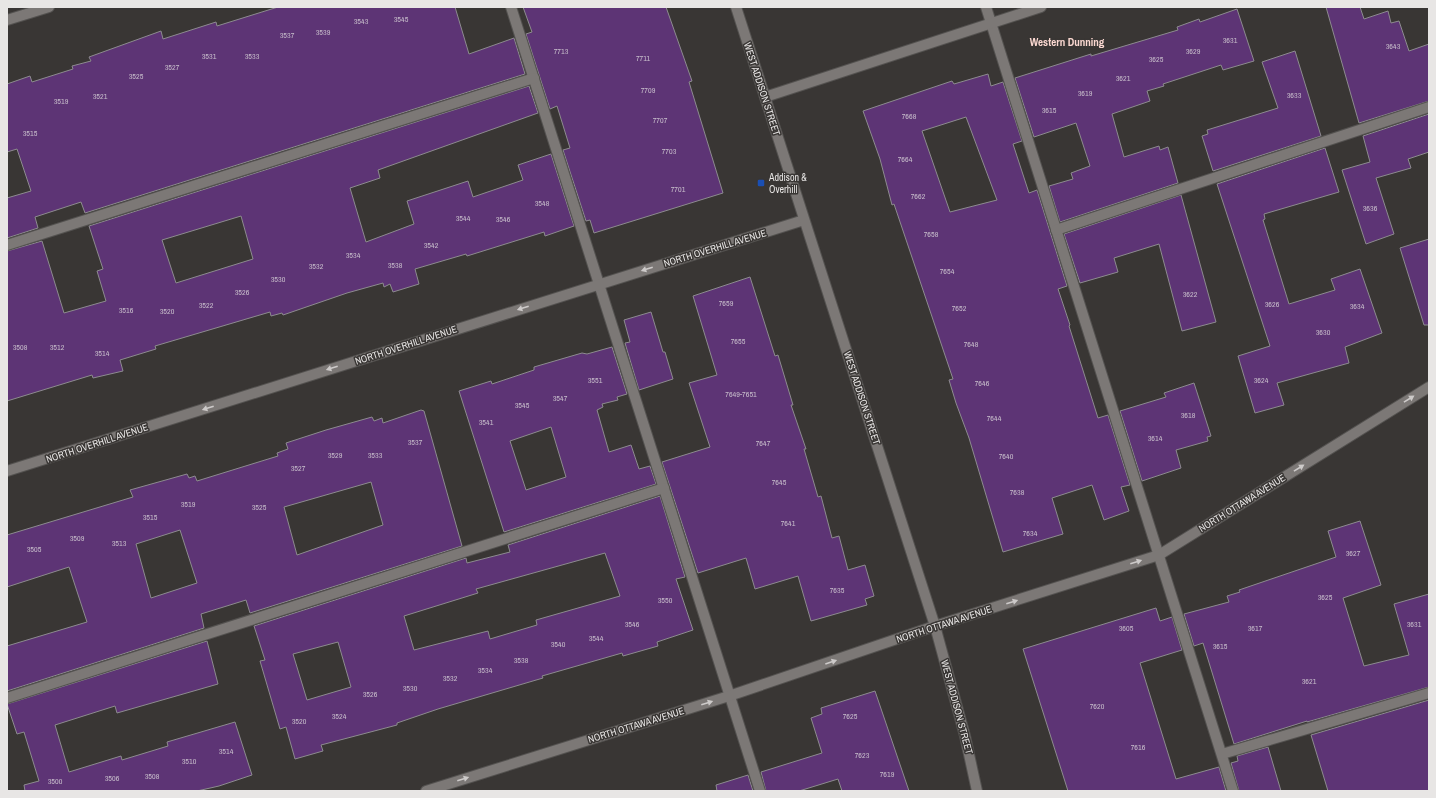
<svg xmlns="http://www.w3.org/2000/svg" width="1436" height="798" font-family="'Archivo Narrow',sans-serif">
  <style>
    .building { fill: #5d3475; stroke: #8d8b8f; fill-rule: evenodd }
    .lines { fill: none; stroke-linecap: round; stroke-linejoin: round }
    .lane-casing { stroke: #545250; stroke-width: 12 }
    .street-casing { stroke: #545250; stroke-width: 12 }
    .secondary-casing { stroke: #545250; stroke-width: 12 }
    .lane { stroke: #7c7876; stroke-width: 10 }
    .street { stroke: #7c7876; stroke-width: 10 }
    .secondary { stroke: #7c7876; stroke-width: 10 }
    .oneway { fill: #cdcac9 }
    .transit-dot { fill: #1a4fb4; stroke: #393634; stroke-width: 1.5 }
    .labels { text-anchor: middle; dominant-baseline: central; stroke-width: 3; stroke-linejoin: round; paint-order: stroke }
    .number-label { font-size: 8px; fill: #c5bac9 }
    .street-label { font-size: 10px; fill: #e8e6e5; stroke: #393634 }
    .poi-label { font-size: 10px; fill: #e8e6e5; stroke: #393634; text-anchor: start }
    .neighbourhood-label { font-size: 11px; font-weight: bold; fill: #fbd8d1; stroke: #393634 }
  </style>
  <rect width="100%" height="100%" fill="#393634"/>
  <!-- building -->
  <g class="building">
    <polygon points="278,7 455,7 469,54 514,38 525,74 85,213 81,202 35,217 38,228 7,238 7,198 31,191 17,149 7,152 7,84 30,76 32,82 73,69 72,66 91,61 89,57 161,31 163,39 216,22 217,26"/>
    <polygon points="523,7 666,7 692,81 689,82 723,193 594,233 590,220 586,221 563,150 570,148 557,106 550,109 526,34 532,32"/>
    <polygon points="1326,7 1360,7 1364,19 1388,11 1391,23 1399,21 1409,51 1429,44 1429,101 1359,123"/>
    <polygon points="1237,9 1254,61 1223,70 1221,65 1163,84 1164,86 1147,91 1150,101 1112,114 1124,157 1159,146 1160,150 1168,147 1178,183 1060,222 1049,186 1073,179 1071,173 1090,166 1076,123 1034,137 1015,78 1091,54 1091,56 1178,30 1177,27 1199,19 1200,22"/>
    <polygon points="1295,51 1321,136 1213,171 1202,136 1208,134 1207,130 1278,108 1262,62"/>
    <path d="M 988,74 L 991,86 L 1003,82 L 1022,141 L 1013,144 L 1029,193 L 1037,190 L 1067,286 L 1058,289 L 1070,325 L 1069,326 L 1098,418 L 1108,415 L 1130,485 L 1121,487 L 1129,511 L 1104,520 L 1092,485 L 1052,498 L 1063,534 L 1003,552 L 969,438 L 956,403 L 949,380 L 953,379 L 894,204 L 892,205 L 880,159 L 863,111 L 952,81 L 954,84 ZM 966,117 L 997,200 L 950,212 L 922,131 Z"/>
    <path d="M 529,86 L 538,113 L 378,170 L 380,178 L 350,188 L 366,242 L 414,224 L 407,201 L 468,181 L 473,197 L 523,180 L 518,165 L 551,154 L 574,226 L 545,236 L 544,232 L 467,256 L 466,254 L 415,269 L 419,284 L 393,292 L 390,284 L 384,287 L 383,283 L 347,293 L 283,315 L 282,313 L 271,316 L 270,312 L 155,346 L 156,349 L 120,360 L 123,371 L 93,378 L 92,375 L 7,401 L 7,251 L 42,241 L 64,313 L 106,301 L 97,271 L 103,269 L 89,226 ZM 241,216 L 253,259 L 176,283 L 162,240 Z"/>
    <polygon points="1429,114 1429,152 1408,159 1411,168 1376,178 1394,234 1366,244 1342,170 1370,162 1363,136"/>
    <polygon points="1325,148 1339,192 1264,214 1265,219 1263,220 1289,304 1335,290 1331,279 1360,269 1382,333 1345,347 1349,363 1277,383 1284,405 1255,413 1238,356 1270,346 1217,184"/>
    <polygon points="1181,195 1216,322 1182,331 1159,244 1114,258 1118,272 1080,283 1064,234"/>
    <polygon points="1429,239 1429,325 1424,325 1400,248"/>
    <polygon points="750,277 775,356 778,355 793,405 791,405 806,449 804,449 818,497 821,496 832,538 839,536 848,570 865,565 874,596 865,599 867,605 811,621 798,576 755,589 746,558 698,573 662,462 710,447 689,383 717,375 693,296"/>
    <polygon points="651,312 663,352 665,352 673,379 639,390 625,343 630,342 624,320"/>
    <path d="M 612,347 L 627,394 L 617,397 L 618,400 L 602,404 L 603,407 L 597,410 L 609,452 L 631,445 L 639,469 L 650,466 L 656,484 L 504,532 L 459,391 L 491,381 L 492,384 L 534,370 L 534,367 L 582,353 L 587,354 ZM 551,427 L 566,477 L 526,490 L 510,441 Z"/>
    <polygon points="1194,383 1211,436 1207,437 1208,441 1176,450 1181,468 1142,481 1120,411 1166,397 1164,393"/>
    <path d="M 421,410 L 424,411 L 462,546 L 250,613 L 246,600 L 201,614 L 204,628 L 7,691 L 7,646 L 87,622 L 69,567 L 7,587 L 7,535 L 133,497 L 130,490 L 187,474 L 189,478 L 195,476 L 197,481 L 278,456 L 277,453 L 288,449 L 286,443 L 326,430 L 372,417 L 374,421 L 382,418 L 383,423 ZM 371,482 L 383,525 L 297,555 L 284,507 ZM 180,530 L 197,583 L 151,598 L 136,544 Z"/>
    <path d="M 660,496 L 685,577 L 676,579 L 693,630 L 657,642 L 658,646 L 623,656 L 622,653 L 542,676 L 543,678 L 438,709 L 397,723 L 397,725 L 321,745 L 323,751 L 295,759 L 286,727 L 280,729 L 260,661 L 265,660 L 254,626 L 466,558 L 467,563 L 510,552 L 508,545 ZM 605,553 L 620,596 L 536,620 L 537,625 L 490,639 L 488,631 L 414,650 L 404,616 L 478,593 L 476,589 ZM 338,642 L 351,687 L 307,700 L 293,654 Z"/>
    <polygon points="1360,521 1381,585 1343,598 1364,666 1409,655 1394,604 1429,594 1429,687 1307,722 1307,721 1234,744 1203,643 1194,646 1184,614 1229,602 1227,596 1240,592 1239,590 1336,557 1328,531"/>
    <polygon points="1156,608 1160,621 1172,617 1182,650 1140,663 1176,779 1219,767 1226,791 1068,791 1023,649"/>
    <polygon points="207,641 218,684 117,713 115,706 55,725 69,772 121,756 122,760 168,746 167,742 235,722 252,775 219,786 197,791 25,791 24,785 39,781 24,732 17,734 7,704"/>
    <polygon points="875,691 909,791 842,791 838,779 799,791 766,791 761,772 822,753 811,718 822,714 821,708"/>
    <polygon points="1429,700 1429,791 1328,791 1311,735"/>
    <polygon points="1268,747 1281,791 1239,791 1231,763 1238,761 1237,756"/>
    <polygon points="748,775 753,791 717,791 716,785"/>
  </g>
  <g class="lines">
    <!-- lane casing -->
    <g class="lane-casing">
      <g id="lane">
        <polyline points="511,7 760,791"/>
        <polyline points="986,7 1233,791"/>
        <polyline points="1056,230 1429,107"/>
        <polyline points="7,245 534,78"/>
        <polyline points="7,698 664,488"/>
        <polyline points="1222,754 1429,693"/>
      </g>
    </g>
    <!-- street casing -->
    <g class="street-casing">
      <g id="street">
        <polyline points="7,20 49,7"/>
        <polyline points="765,97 1041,7"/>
        <polyline points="7,471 804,220"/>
        <polyline points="426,791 729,696 935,626 1159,555 1429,387"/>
      </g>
    </g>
    <!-- secondary casing -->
    <g class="secondary-casing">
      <polyline id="secondary" points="736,7 935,626 965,736 977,791"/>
    </g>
    <!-- lane -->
    <use href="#lane" class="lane"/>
    <!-- street -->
    <use href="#street" class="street"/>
    <!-- secondary -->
    <use href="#secondary" class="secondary"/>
  </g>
  <!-- one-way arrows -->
  <defs><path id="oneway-solid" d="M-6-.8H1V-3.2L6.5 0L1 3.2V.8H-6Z"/></defs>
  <g class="oneway">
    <use href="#oneway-solid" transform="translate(647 269) rotate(163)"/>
    <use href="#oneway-solid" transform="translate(523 308) rotate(162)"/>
    <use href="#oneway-solid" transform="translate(332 368) rotate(162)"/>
    <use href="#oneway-solid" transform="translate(1409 399) rotate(-32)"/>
    <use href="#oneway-solid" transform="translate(208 408) rotate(162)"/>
    <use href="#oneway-solid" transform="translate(1299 468) rotate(-32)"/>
    <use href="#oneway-solid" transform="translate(1136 562) rotate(-18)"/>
    <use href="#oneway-solid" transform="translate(1012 602) rotate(-18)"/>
    <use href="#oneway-solid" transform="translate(831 662) rotate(-19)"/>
    <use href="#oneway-solid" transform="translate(707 703) rotate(-17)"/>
    <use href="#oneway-solid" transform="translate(463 779) rotate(-17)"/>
  </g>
  <!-- markers -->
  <rect class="transit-dot" x="757" y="179" width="8" height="8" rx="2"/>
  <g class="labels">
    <!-- number labels -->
    <g class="number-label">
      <text x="401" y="19">3545</text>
      <text x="361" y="21">3543</text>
      <text x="323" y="32">3539</text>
      <text x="287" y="35">3537</text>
      <text x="1230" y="40">3631</text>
      <text x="1393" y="46">3643</text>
      <text x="561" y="51">7713</text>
      <text x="1193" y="51">3629</text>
      <text x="209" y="56">3531</text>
      <text x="252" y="56">3533</text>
      <text x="643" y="58">7711</text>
      <text x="1156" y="59">3625</text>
      <text x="172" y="67">3527</text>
      <text x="136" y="76">3525</text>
      <text x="1123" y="78">3621</text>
      <text x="648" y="90">7709</text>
      <text x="1085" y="93">3619</text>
      <text x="1294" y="95">3633</text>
      <text x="100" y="96">3521</text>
      <text x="61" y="101">3519</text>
      <text x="1049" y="110">3615</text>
      <text x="909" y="116">7668</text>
      <text x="660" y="120">7707</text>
      <text x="30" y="133">3515</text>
      <text x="669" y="151">7703</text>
      <text x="905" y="159">7664</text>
      <text x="678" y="189">7701</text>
      <text x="918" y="196">7662</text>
      <text x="542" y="203">3548</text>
      <text x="1370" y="208">3636</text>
      <text x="463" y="218">3544</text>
      <text x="503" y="219">3546</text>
      <text x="931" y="234">7658</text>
      <text x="431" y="245">3542</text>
      <text x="353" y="255">3534</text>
      <text x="395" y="265">3538</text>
      <text x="316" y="266">3532</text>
      <text x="947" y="271">7654</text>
      <text x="278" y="279">3530</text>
      <text x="242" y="292">3526</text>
      <text x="1190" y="294">3622</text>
      <text x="726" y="303">7659</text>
      <text x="1272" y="304">3626</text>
      <text x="206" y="305">3522</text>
      <text x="1357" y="306">3634</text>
      <text x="959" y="308">7652</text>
      <text x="126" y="310">3516</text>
      <text x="167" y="311">3520</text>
      <text x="1323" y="332">3630</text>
      <text x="738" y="341">7655</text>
      <text x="971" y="344">7648</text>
      <text x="20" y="347">3508</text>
      <text x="57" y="347">3512</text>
      <text x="102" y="353">3514</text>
      <text x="595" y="380">3551</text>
      <text x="1261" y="380">3624</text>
      <text x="982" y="383">7646</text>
      <text x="741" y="394">7649-7651</text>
      <text x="560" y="398">3547</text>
      <text x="522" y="405">3545</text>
      <text x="1188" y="415">3618</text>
      <text x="994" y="418">7644</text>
      <text x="486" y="422">3541</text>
      <text x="1155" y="438">3614</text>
      <text x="415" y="442">3537</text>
      <text x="763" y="443">7647</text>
      <text x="335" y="455">3529</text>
      <text x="375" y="455">3533</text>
      <text x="1006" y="456">7640</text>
      <text x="298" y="468">3527</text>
      <text x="779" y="482">7645</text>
      <text x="1017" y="492">7638</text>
      <text x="188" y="504">3519</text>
      <text x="259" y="507">3525</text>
      <text x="150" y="517">3515</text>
      <text x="788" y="523">7641</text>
      <text x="1030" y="533">7634</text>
      <text x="77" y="538">3509</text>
      <text x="119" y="543">3513</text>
      <text x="34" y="549">3505</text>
      <text x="1353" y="553">3627</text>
      <text x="837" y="590">7635</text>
      <text x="1325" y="597">3625</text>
      <text x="665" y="600">3550</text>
      <text x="632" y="624">3546</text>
      <text x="1414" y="624">3631</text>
      <text x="1126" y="628">3605</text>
      <text x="1255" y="628">3617</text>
      <text x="596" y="638">3544</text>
      <text x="558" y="644">3540</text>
      <text x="1220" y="646">3615</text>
      <text x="521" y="660">3538</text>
      <text x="485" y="670">3534</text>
      <text x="450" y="678">3532</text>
      <text x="1309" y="681">3621</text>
      <text x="410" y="688">3530</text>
      <text x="370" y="694">3526</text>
      <text x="1097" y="706">7620</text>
      <text x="339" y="716">3524</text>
      <text x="850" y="716">7625</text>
      <text x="299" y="721">3520</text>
      <text x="1138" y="747">7616</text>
      <text x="226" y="751">3514</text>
      <text x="862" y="755">7623</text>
      <text x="189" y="761">3510</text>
      <text x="887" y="774">7619</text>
      <text x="152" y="776">3508</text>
      <text x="112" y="778">3506</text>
      <text x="55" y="781">3500</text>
    </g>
    <!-- street labels -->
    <g class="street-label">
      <text transform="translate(762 89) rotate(72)">WEST ADDISON STREET</text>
      <text transform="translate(715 248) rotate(-17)">NORTH OVERHILL AVENUE</text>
      <text transform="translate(406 345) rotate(-18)">NORTH OVERHILL AVENUE</text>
      <text transform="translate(862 398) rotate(72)">WEST ADDISON STREET</text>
      <text transform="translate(97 443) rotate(-18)">NORTH OVERHILL AVENUE</text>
      <text transform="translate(1242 503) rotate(-32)">NORTH OTTAWA AVENUE</text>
      <text transform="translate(944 624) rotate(-18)">NORTH OTTAWA AVENUE</text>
      <text transform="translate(957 707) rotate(75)">WEST ADDISON STREET</text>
      <text transform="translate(636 725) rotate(-17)">NORTH OTTAWA AVENUE</text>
    </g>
    <!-- poi labels -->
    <g class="poi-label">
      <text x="769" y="177">Addison &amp;<tspan x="769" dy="12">Overhill</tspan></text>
    </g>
    <!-- neighbourhood labels -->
    <g class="neighbourhood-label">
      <text x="1067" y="42">Western Dunning</text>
    </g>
  </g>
  <!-- border -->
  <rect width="1436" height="798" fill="none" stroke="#e8e6e5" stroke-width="16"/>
</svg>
